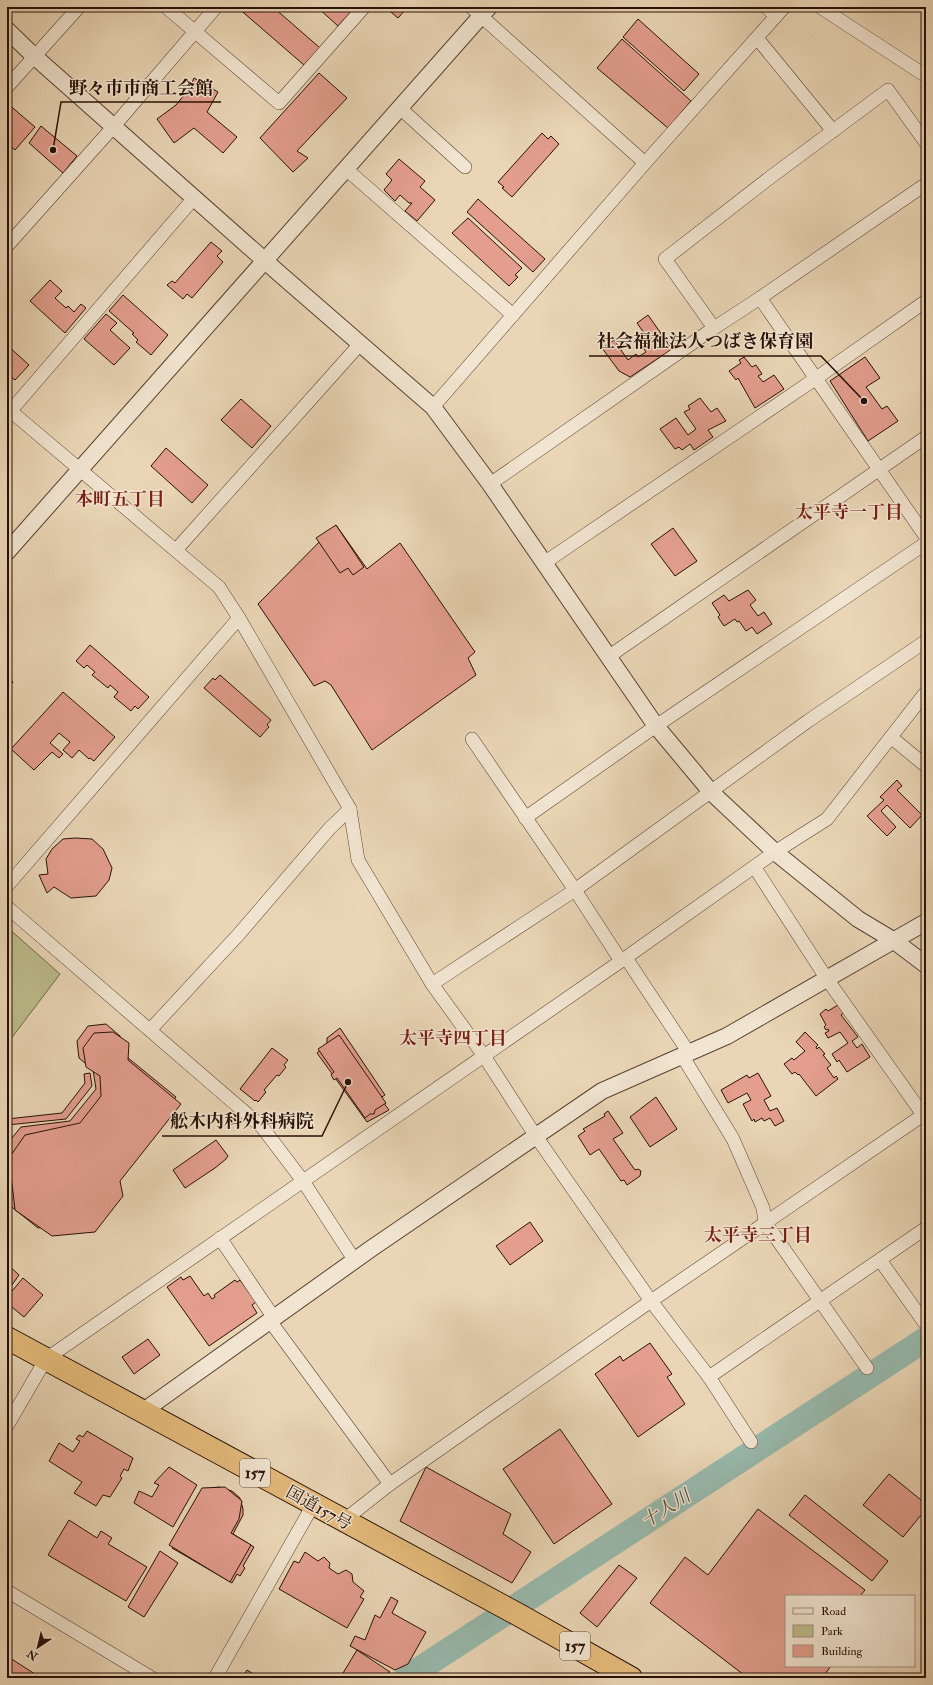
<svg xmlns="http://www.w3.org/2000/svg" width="933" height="1685" font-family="'IM FELL Double Pica','Noto Serif JP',serif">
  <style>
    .green { fill: #bcbc8b; stroke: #726648 }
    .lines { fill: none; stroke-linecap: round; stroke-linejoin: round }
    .river { stroke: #98b9ac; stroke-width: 25 }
    .building { fill: #e39e8e; stroke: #281006 }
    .minor-casing { stroke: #584232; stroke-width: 14 }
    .tertiary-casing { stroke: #584232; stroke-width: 18 }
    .trunk-casing { stroke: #281006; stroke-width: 24 }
    .minor { stroke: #f1e4d0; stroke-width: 13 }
    .tertiary { stroke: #f1e4d0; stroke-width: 16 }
    .trunk { stroke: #e5bb7b; stroke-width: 22 }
    .labels { text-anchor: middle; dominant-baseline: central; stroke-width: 3; stroke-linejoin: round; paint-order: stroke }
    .shield { fill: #f1e4d0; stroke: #645043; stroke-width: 1 }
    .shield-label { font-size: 16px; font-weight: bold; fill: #281006 }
    .street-label { font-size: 17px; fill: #281006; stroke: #f1e4d0 }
    .neighbourhood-label { font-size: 18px; font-weight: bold; fill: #7a1f14; stroke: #f1e4d0 }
    .water-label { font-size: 18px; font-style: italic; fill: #4f4b40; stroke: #f1e4d0 }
    .leader { fill: none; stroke: #281006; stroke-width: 1.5 }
    .callout-dot { fill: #281006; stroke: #f1e4d0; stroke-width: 1.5 }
    .callout-label { font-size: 18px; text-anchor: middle; font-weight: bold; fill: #281006; stroke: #f1e4d0; stroke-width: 3; stroke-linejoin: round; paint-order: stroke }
  </style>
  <rect width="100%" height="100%" fill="#ead6b6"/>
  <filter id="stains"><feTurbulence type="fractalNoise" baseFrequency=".005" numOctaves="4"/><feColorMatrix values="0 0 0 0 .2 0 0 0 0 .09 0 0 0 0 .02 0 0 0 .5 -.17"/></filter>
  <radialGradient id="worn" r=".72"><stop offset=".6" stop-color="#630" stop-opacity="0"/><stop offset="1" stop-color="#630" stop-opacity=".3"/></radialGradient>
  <!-- green -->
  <polygon class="green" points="7,927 60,974 7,1044"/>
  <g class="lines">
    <!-- river -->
    <polyline class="river" points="406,1678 926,1339"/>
  </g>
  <!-- building -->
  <g class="building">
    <polygon points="237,7 273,7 320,48 304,65"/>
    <polygon points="317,7 355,7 338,26"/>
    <polygon points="385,7 408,7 398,18"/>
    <polygon points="638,19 699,74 684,91 623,37"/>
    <polygon points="622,39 691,101 668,128 597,68"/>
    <polygon points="319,73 347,98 297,151 308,158 293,172 260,138"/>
    <polygon points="194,78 218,92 207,112 237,137 223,153 194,128 174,143 157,119 176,105 189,89"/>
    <polygon points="7,103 35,127 15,150 7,143"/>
    <polygon points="41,126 77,156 63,173 29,143"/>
    <polygon points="542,133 548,139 551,136 559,144 512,197 502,188 504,187 498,182"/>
    <polygon points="399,159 425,181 420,187 435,200 417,221 405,211 412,203 409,203 400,195 395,201 384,190 392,180 386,174"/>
    <polygon points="478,199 545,259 533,272 467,212"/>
    <polygon points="926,212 926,227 923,223 926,221 922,215"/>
    <polygon points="468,218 522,268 515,275 518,277 509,286 452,233"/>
    <polygon points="211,242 222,251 217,256 223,262 192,298 187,294 183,299 167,285 172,281 175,283"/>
    <polygon points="50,280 62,291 55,298 66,308 68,306 74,312 81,304 86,308 65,333 30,301"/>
    <polygon points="123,295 168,335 151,355 136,342 138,340 132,334 134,333 109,311"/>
    <polygon points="106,314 117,323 110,330 130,348 114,365 84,339"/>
    <polygon points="648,315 672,349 630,377 619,371 602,348 614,340 628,360 636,354 638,357 646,352 644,349 651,343 637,323"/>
    <polygon points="7,345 29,365 15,380 10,376 9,377 7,376"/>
    <polygon points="744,357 752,367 756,365 762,374 758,376 763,382 774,375 784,389 755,408 738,378 736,380 729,371 741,363 739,360"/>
    <polygon points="865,357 880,378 866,387 882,409 887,406 898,421 868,441 830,381"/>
    <polygon points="700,398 711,412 717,408 726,421 708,430 713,437 694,450 690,444 682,450 679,447 675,449 660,429 676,418 688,435 696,429 684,412 690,409 688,406"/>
    <polygon points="241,399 271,426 252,448 221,420"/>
    <polygon points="166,448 208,485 192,503 151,466"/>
    <polygon points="336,525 367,569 400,543 475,652 468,658 476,675 372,750 331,685 325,681 314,686 258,604"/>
    <polygon points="336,525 364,567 353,575 348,568 340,573 316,538"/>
    <polygon points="673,528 697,561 675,576 651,544"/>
    <polygon points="748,590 756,600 750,605 758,616 764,612 772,624 757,634 752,627 746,631 739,621 737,622 735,619 724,626 718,617 720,615 712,603 724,595 729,601"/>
    <polygon points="90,645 149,697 138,709 135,706 131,711 114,697 118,692 110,685 108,688 92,675 95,672 87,665 84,668 76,661"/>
    <polygon points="220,675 271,720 267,725 269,727 260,737 204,688 213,678 215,680"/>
    <polygon points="7,677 13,682 7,690"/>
    <polygon points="63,692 115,737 94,761 90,758 89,759 79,750 72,758 63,750 70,742 59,733 50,743 63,754 59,758 52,752 34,770 11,749"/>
    <polygon points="897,780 902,786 897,790 922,815 910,828 887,805 881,811 896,827 887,836 867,816 884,800 880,797"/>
    <polygon points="75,838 92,839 103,849 112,868 109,880 96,896 71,898 54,887 47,893 39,875 48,874 46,859 52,849 63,839"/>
    <polygon points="838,1005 844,1013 841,1015 858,1037 852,1041 857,1048 862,1044 870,1057 847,1072 839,1060 837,1062 832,1054 848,1043 840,1032 828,1038 825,1033 829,1031 828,1029 826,1030 824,1027 826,1025 820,1014 826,1009 828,1011"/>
    <polygon points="106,1024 120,1036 122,1053 176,1097 109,1182 110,1200 94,1221 38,1228 8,1204 7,1144 21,1127 70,1121 96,1089 93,1070 79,1058 77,1041 88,1026"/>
    <polygon points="340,1028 385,1095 380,1098 389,1110 367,1122 317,1053 327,1044 327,1038"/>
    <polygon points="113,1032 129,1043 128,1060 181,1104 120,1181 123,1196 95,1232 52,1236 15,1210 9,1158 25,1135 80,1123 101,1096 100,1076 86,1067 83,1048 94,1033"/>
    <polygon points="805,1032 818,1045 816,1047 817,1049 819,1047 825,1054 823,1055 831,1065 827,1068 834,1078 836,1076 838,1079 816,1096 799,1074 798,1075 795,1072 792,1074 784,1064 792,1058 794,1060 805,1051 796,1042"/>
    <polygon points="339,1035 386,1103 375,1110 374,1114 370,1114 365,1118 337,1078 334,1080 331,1075 334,1072 318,1049"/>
    <polygon points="272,1048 288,1060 284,1065 286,1067 279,1076 277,1075 264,1090 266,1092 258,1102 256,1100 255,1101 240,1089"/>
    <polygon points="90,1073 92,1086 66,1119 7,1125 7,1129 7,1119 62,1113 85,1083 84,1074"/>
    <polygon points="758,1073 771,1096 764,1100 770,1111 777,1108 784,1121 775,1126 770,1118 764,1121 762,1118 755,1122 754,1119 752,1121 743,1104 751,1100 747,1093 728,1103 721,1090 747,1075 749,1078"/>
    <polygon points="656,1097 677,1129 650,1147 630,1117"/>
    <polygon points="608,1111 623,1133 613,1139 635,1170 638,1169 641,1171 640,1176 627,1185 624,1180 621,1181 599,1149 590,1155 578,1136 585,1131 583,1129 605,1116 604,1114"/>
    <polygon points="216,1140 228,1156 226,1159 215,1168 185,1188 173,1170"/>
    <polygon points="530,1222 543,1241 510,1265 496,1246"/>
    <polygon points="7,1264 19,1275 7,1292"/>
    <polygon points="190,1276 204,1296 208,1293 212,1299 215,1297 214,1295 235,1280 237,1282 240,1280 256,1302 252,1305 257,1313 209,1346 167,1287 181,1277 183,1280"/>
    <polygon points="23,1278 43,1295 24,1317 7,1303 7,1297"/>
    <polygon points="148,1339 160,1355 134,1374 122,1357"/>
    <polygon points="650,1343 672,1374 667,1377 685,1404 638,1437 595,1374 620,1356 623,1361"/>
    <polygon points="560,1429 612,1504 554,1544 503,1469"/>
    <polygon points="87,1431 133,1458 128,1471 124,1469 120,1476 122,1478 110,1497 103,1495 96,1506 74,1493 82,1482 49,1461 59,1443 73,1452 80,1441 76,1439 79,1435 83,1437"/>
    <polygon points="169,1467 197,1485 173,1527 134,1503 139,1491 152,1497 159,1485 154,1483"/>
    <polygon points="426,1467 511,1514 503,1534 531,1552 512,1583 400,1521"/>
    <polygon points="889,1474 926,1504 926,1509 903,1537 863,1505"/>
    <polygon points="219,1487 232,1491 240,1498 243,1509 243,1515 233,1534 254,1547 243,1566 245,1568 240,1576 237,1574 232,1583 172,1548 204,1494 213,1488"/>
    <polygon points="225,1487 242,1501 239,1519 231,1533 251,1545 230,1582 169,1545 202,1488"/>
    <polygon points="805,1495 888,1561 872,1581 789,1515"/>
    <polygon points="758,1509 865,1590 860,1596 786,1596 786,1666 831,1666 822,1678 748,1678 650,1603 685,1557 708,1575"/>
    <polygon points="69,1520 97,1538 101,1531 112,1538 108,1544 147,1567 126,1601 48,1555"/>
    <polygon points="160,1551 178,1563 144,1617 128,1607"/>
    <polygon points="305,1552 318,1561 324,1557 330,1563 329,1568 338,1574 346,1570 352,1574 353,1582 364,1591 360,1597 364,1599 347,1628 279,1589 294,1561 299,1563"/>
    <polygon points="619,1565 637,1578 597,1627 580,1613"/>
    <polygon points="391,1597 398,1601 392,1613 426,1632 408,1664 395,1670 350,1646 355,1636 365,1640 375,1615 380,1618"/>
    <polygon points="357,1650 390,1672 381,1678 340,1678"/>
    <polygon points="7,1656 41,1678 7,1678"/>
    <polygon points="247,1670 260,1678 242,1678"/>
  </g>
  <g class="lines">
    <!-- minor casing -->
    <g class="minor-casing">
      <g id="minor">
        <polyline points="166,7 279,103 364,7"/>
        <polyline points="471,7 645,163"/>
        <polyline points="766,7 776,16"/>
        <polyline points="820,7 926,76"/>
        <polyline points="757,38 833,131"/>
        <polyline points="7,87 79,7"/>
        <polyline points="400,108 465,167"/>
        <polyline points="346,169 513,315"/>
        <polyline points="926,184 760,298 926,537"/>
        <polyline points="7,246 114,126 216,7"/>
        <polyline points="760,298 714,328 665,259 772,176 888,90 926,143"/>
        <polyline points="433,407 645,163 784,7"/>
        <polyline points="7,408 219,587 239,618 350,809 358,860 432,984 484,1056 535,1135 651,1301 709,1377 926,1228"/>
        <polyline points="7,415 194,198"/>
        <polyline points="490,484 714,328"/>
        <polyline points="176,550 360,344"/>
        <polyline points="544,563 815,379 926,301"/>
        <polyline points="608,657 926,437"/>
        <polyline points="892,738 926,766"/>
        <polyline points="472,739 575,890 621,961"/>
        <polyline points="525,818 656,726 926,543"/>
        <polyline points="755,868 827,979 926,1119"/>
        <polyline points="7,886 239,618"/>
        <polyline points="7,907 262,1127 303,1181 355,1261"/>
        <polyline points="626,958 689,1053"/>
        <polyline points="432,984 575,890 808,721 926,641"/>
        <polyline points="150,1030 239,934 330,828 350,809"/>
        <polyline points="683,1057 733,1139 763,1208 765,1222 867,1368"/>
        <polyline points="220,1238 274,1318"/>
        <polyline points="880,1260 924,1322 926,1321"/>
        <polyline points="270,1321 390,1484"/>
        <polyline points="709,1377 751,1442"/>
        <polyline points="7,1426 46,1359 621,961 775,852 827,819 926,692"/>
        <polyline points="343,1521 390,1484 651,1301 926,1113"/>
        <polyline points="7,1591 152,1678"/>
        <polyline points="215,1678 313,1505"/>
      </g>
    </g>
    <!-- tertiary casing -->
    <g class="tertiary-casing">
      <g id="tertiary">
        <polyline points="7,30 34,56 281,275 433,407 490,484 656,726 711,792 775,852 858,919 893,940 926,965"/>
        <polyline points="7,552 489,7"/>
        <polyline points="142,1412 372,1248 602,1091 727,1036 926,922"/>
      </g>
    </g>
    <!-- trunk casing -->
    <g class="trunk-casing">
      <polyline id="trunk" points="7,1338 519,1615 631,1678"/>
    </g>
    <!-- minor -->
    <use href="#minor" class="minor"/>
    <!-- tertiary -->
    <use href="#tertiary" class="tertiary"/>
    <!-- trunk -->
    <use href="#trunk" class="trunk"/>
  </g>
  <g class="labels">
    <!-- shield labels -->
    <g class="shield">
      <rect x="240" y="1459" width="30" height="28" rx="3"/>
      <rect x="560" y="1632" width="30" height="28" rx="3"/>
    </g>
    <g class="shield-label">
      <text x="255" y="1473">157</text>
      <text x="575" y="1646">157</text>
    </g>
    <!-- street labels -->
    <g class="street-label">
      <text transform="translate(319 1508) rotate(29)">国道157号</text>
    </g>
    <!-- neighbourhood labels -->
    <g class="neighbourhood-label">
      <text x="120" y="499">本町五丁目</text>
      <text x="849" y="512">太平寺一丁目</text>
      <text x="453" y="1038">太平寺四丁目</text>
      <text x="758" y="1235">太平寺三丁目</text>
    </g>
    <!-- water labels -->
    <g class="water-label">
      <text transform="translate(666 1509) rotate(-33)">十人川</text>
    </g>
  </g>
  <!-- callouts -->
  <path class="leader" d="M53 150L61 102H221M864 401L821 356H589M348 1082L322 1136H162"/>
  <g class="callout-dot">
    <circle cx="53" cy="150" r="4"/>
    <circle cx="864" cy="401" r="4"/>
    <circle cx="348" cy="1082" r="4"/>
  </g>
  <g class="callout-label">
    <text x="141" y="94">野々市市商工会館</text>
    <text x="705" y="347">社会福祉法人つばき保育園</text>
    <text x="242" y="1127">舩木内科外科病院</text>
  </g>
  <!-- margin -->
  <rect width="933" height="1685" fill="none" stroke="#ead6b6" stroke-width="24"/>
  <rect x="8" y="8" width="917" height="1669" fill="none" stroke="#281006" stroke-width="2"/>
  <rect x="12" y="12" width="909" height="1661" fill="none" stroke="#281006"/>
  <!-- legend -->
  <rect x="785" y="1595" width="130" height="72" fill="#f1e4d0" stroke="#a18f7f"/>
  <rect x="793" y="1608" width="20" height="6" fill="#f1e4d0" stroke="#a18f7f"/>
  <text x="821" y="1615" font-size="12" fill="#281006">Road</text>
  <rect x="793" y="1625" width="20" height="12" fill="#bcbc8b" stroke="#a18f7f"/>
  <text x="821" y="1635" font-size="12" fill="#281006">Park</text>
  <rect x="793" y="1645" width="20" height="12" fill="#e39e8e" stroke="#a18f7f"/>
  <text x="821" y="1655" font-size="12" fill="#281006">Building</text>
  <!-- north arrow -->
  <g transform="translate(38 1647) rotate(215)" stroke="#f1e4d0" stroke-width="3" paint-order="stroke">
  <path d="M0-3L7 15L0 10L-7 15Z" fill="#281006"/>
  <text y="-6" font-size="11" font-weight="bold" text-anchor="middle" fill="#281006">N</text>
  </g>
  <rect width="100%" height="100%" filter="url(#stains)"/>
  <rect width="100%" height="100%" fill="url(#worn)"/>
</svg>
